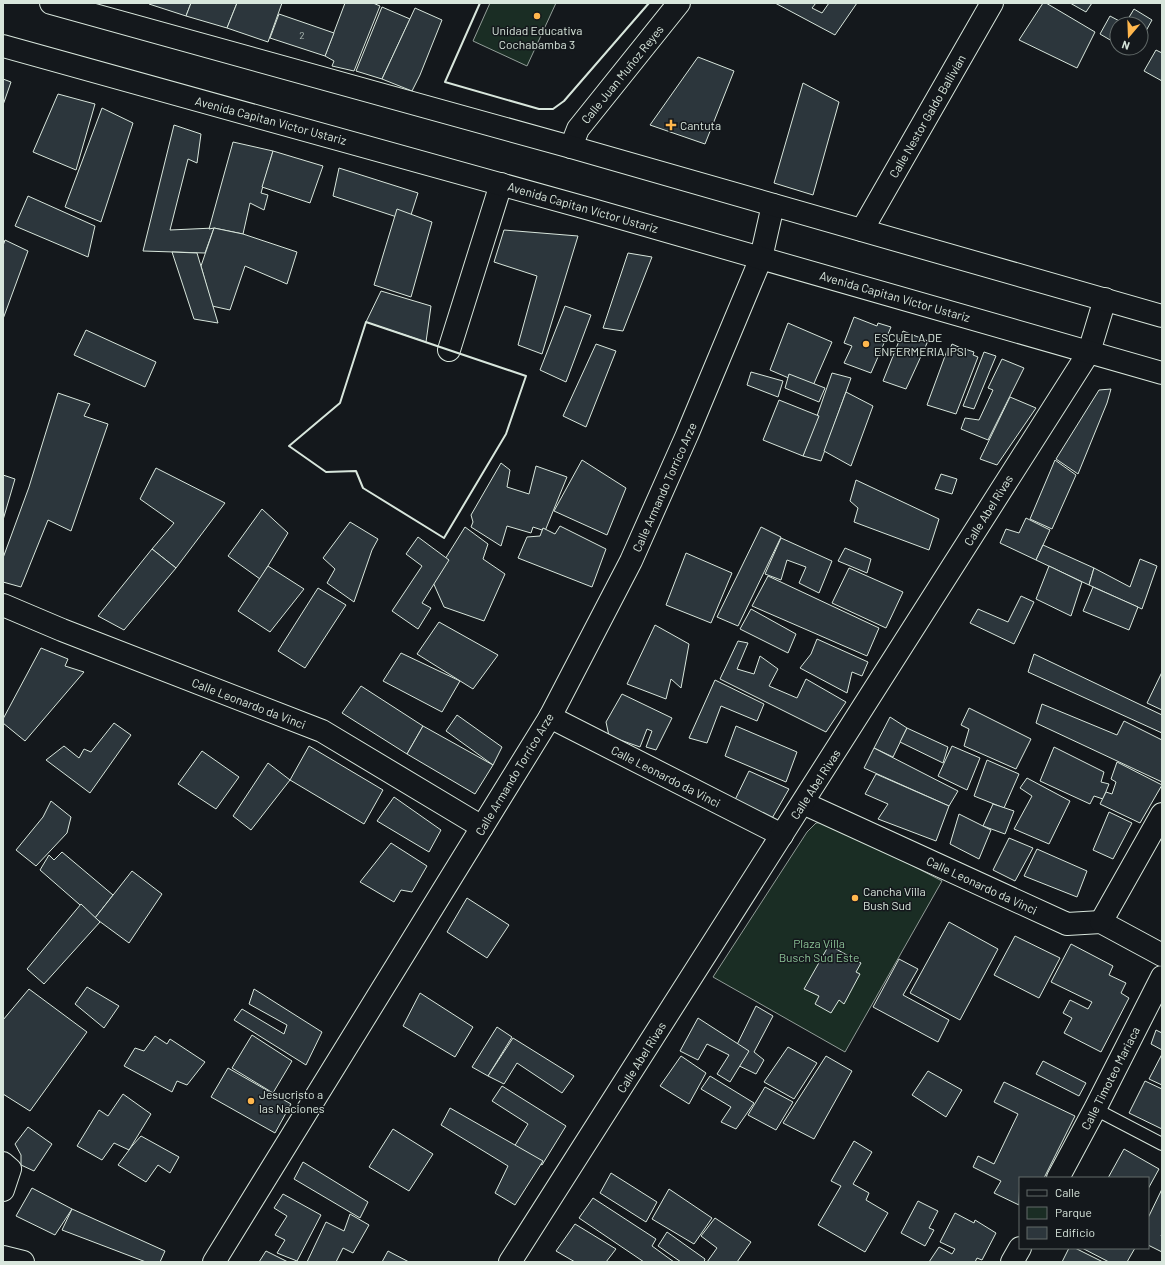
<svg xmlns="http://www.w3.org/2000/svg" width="1165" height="1265" font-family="Barlow,sans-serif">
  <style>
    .green { fill: #1a2d24; stroke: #939e99 }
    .building { fill: #2c363c; stroke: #d8e6dc }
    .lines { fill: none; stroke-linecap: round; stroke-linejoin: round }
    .service-casing { stroke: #d8e6dc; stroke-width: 14 }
    .minor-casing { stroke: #d8e6dc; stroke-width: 24 }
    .tertiary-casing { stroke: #d8e6dc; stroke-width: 24 }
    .primary-casing { stroke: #d8e6dc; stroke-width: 24 }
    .service { stroke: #14181c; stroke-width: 12 }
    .minor { stroke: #14181c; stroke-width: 22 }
    .tertiary { stroke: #14181c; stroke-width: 22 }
    .primary { stroke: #14181c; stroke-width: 22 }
    .wall { stroke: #d8e6dc; stroke-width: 2 }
    .poi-dot { fill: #ffb74d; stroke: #14181c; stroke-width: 1.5 }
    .labels { text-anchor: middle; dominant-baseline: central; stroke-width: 3; stroke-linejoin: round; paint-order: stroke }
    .number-label { font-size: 10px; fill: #adbab4 }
    .poi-label { font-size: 12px; fill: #d8e6dc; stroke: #14181c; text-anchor: start }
    .street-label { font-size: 12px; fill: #d8e6dc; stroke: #14181c }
    .park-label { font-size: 12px; fill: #8ac095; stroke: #14181c }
  </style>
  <rect width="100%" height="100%" fill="#14181c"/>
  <!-- green -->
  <g class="green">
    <polygon points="490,3 556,3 527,66 473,41"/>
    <polygon points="824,822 834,825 942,881 845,1052 713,977 807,832 816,823"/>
  </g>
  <!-- building -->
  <g class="building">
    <polygon points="149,3 191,3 186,16 149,4"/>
    <polygon points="191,3 237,3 227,28 186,16"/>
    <polygon points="237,3 282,3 268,42 227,28"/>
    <polygon points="345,3 373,3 380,6 354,71 332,66 334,61 325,56"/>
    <polygon points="775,3 816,3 812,8 822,13 829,3 857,3 835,35"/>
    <polygon points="1043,3 1046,3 1095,32 1077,68 1019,40"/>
    <polygon points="1070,3 1092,3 1086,12"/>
    <polygon points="382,7 410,19 382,79 356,71"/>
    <polygon points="415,8 442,20 420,75 412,91 382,79"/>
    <polygon points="1134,9 1152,20 1141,40 1141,24 1117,24 1117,44 1100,34 1110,16 1125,24"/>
    <polygon points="279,14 334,33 325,56 270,38"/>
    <polygon points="1125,48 1136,48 1134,53"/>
    <polygon points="1156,50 1162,53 1162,81 1144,71"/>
    <polygon points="698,57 734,71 705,144 650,125"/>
    <polygon points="3,79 11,82 3,105"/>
    <polygon points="803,83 839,102 813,195 774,183"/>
    <polygon points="58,94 95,104 76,170 33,152"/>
    <polygon points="102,108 133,123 101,222 65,207"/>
    <polygon points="174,125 201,134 197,163 188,159 170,230 214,228 205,253 143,251"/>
    <polygon points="233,142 273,151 261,193 268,195 264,210 250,203 243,234 214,228 209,229"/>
    <polygon points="273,151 323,166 310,203 262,187"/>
    <polygon points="339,168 418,193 409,221 333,196"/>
    <polygon points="28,196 95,226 88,257 15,226"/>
    <polygon points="397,209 432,222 411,297 374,285"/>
    <polygon points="214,228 243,234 297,252 287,284 245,266 230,310 212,306 201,266"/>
    <polygon points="504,230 578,236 542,354 518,345 537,276 494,262"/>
    <polygon points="5,240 28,251 3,319 3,246"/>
    <polygon points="172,252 197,253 218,323 194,319"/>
    <polygon points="628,253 652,257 623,331 603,328"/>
    <polygon points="381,291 431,306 426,342 366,322"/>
    <polygon points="565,306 591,315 566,382 540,370"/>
    <polygon points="854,317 877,326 878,323 891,327 871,373 844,363 852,346 844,343"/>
    <polygon points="788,323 832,342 812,388 770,370"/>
    <polygon points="86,330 156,362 145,387 74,355"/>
    <polygon points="903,331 928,341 906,389 883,381"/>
    <polygon points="596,344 616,351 586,427 563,416"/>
    <polygon points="952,344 961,348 960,349 964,351 965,349 974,352 973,355 978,357 956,414 927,405 948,348 950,349"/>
    <polygon points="984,352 996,356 974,409 963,406"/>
    <polygon points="1002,359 1024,368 988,440 961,429 965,418 979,420 993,390 988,388"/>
    <polygon points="751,372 783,381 778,397 747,385"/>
    <polygon points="832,373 851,378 821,461 803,456"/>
    <polygon points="789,374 825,388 819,402 785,388"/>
    <polygon points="1111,389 1107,403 1078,474 1056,459 1099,390"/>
    <polygon points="846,392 873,406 851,466 824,451"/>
    <polygon points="58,393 90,404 84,416 108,424 71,531 48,520 21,587 3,582 3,558 29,487"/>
    <polygon points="1010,397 1036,408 997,465 980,459"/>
    <polygon points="779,400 819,416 803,456 763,440"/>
    <polygon points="582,460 626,488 607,535 554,511"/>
    <polygon points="1055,460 1076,475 1052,529 1030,519"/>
    <polygon points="501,463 510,470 507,487 529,494 536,466 567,477 545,531 533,527 531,533 507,526 501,546 471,527 473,522 471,515"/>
    <polygon points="156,468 225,503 176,568 152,549 174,523 140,499"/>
    <polygon points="941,474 957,479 952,494 935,489"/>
    <polygon points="3,475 15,479 3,520"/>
    <polygon points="856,480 939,519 929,550 854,522 858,508 850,501"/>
    <polygon points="262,509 288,533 260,579 228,556"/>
    <polygon points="1026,518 1050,530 1036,560 1000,543 1006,529 1019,533"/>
    <polygon points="350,522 378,539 372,550 354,602 327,583 335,569 323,558"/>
    <polygon points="560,526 606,549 592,587 518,558 527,537 540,536 543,528 555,534"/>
    <polygon points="465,527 488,544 483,559 505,574 484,621 444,607 432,580"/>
    <polygon points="761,527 781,537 738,626 717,617"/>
    <polygon points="418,537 449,560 422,603 431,608 418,629 392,611 422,566 406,554"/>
    <polygon points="781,538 832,561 819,593 799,583 806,567 787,560 781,580 765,574"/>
    <polygon points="1043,545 1094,568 1089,585 1036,560"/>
    <polygon points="845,548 871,559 867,573 838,561"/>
    <polygon points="152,549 176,568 124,630 98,616"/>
    <polygon points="686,553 732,573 711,623 666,605"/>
    <polygon points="1140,559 1157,566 1142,609 1089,585 1094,568 1130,587"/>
    <polygon points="268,566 304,589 270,632 238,611"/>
    <polygon points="1049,566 1082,582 1071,616 1036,599"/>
    <polygon points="849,568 903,592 886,628 832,603"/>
    <polygon points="768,576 879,628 867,656 752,606"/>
    <polygon points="1093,587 1138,607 1129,630 1083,611"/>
    <polygon points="318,588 346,605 305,668 278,651"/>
    <polygon points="1021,596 1034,602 1014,644 970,623 978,609 1008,622"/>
    <polygon points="751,609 796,634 788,653 740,629"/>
    <polygon points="439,622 498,655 473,689 417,654"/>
    <polygon points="655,625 689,644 681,688 671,679 666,699 627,684"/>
    <polygon points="817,639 868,662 862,676 852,672 847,693 800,668 811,654"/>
    <polygon points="738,641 748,643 737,669 754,674 760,656 778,669 769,686 797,698 806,679 846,702 826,732 720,679"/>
    <polygon points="41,648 68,659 65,666 84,672 25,741 3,723 3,719"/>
    <polygon points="401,653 460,681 442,712 383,681"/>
    <polygon points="1034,654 1162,715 1162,733 1028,672"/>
    <polygon points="1162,672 1162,710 1147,703"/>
    <polygon points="715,680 764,704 757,721 721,706 707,743 689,738"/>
    <polygon points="361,686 423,726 407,754 342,713"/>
    <polygon points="622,694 672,718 656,750 646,747 652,731 647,729 640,747 609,736 606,722"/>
    <polygon points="1042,704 1117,735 1124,721 1162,740 1162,782 1036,723"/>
    <polygon points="969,708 1031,739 1016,769 964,746 969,729 961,725"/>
    <polygon points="457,715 502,747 493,765 446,731"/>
    <polygon points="890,717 907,728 893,757 874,748"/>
    <polygon points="114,723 131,735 90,793 46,760 64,746 79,758 84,749 91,752"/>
    <polygon points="423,726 493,765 475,794 407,754"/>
    <polygon points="736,726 797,752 786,782 725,756"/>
    <polygon points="907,728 948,747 943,763 900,742"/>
    <polygon points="309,746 383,790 364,824 290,780"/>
    <polygon points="952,746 980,758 967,790 938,776"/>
    <polygon points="1054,747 1104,772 1101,782 1109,784 1103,799 1094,796 1090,804 1040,781"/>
    <polygon points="874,748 958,791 949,806 864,768"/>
    <polygon points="202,751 239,777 216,809 178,784"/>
    <polygon points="987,760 1019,774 1004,808 974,796"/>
    <polygon points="1117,762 1162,785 1140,823 1100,804 1106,792 1112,794 1116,782 1111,779"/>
    <polygon points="268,763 290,780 251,830 233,816"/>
    <polygon points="749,771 789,789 771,820 732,806"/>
    <polygon points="876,774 949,806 936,841 878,819 888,804 865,794"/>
    <polygon points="1027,778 1070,801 1049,844 1014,829 1032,796 1020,788"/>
    <polygon points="394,797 441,830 429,852 377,821"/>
    <polygon points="51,801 71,817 67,833 36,866 16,850 43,817"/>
    <polygon points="993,804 1014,811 1005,834 983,826"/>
    <polygon points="1109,812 1132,823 1113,859 1093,850"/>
    <polygon points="959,814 991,830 979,859 950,844"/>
    <polygon points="1009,838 1033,848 1015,881 993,870"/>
    <polygon points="391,843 427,866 412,892 401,890 394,902 360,882"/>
    <polygon points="1037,849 1087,871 1077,897 1024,876"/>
    <polygon points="62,852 113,895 95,918 40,870 49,855 54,860"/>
    <polygon points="132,871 162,894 129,943 95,918"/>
    <polygon points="467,898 509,925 487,958 447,932"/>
    <polygon points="81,904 100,922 44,984 27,969"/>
    <polygon points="949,922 998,949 960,1020 910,993"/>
    <polygon points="1015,936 1060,958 1039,998 994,975"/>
    <polygon points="1071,944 1113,966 1109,975 1126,983 1121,993 1129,998 1101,1052 1064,1033 1072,1018 1063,1013 1070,1000 1088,1009 1092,1002 1051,982"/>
    <polygon points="829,945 861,963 856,972 860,974 844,1004 839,1000 831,1013 815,1004 819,996 804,989"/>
    <polygon points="899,959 918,969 903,995 949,1020 938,1042 873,1007"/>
    <polygon points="87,987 119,1006 104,1028 75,1004"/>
    <polygon points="29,989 87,1032 30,1111 3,1094 3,1020"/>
    <polygon points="254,989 322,1032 306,1065 234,1020 242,1009 284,1034 287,1025 249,1004"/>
    <polygon points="420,993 473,1027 455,1057 403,1026"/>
    <polygon points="756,1006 773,1016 754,1052 764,1060 756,1074 729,1061"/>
    <polygon points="698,1018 749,1051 730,1082 717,1074 729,1055 707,1044 698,1060 680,1051"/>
    <polygon points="497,1027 512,1037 488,1076 472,1067"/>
    <polygon points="1156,1030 1162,1033 1162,1050 1151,1044"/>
    <polygon points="252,1035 292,1061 273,1093 232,1068"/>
    <polygon points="155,1036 167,1044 170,1039 205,1062 187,1085 177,1081 172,1092 124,1066 135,1048 144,1051"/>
    <polygon points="513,1038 574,1076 562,1093 517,1063 504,1084 488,1076"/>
    <polygon points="788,1047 817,1063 794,1099 764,1082"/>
    <polygon points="1162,1054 1162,1085 1149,1079"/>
    <polygon points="681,1056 706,1073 689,1104 660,1086"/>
    <polygon points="826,1056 852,1071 814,1139 783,1123"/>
    <polygon points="1043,1061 1086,1083 1079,1096 1036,1074"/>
    <polygon points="228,1068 291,1104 275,1133 211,1097"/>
    <polygon points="928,1071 962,1090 946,1117 912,1095"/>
    <polygon points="710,1076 754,1103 736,1129 721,1122 731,1107 701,1089"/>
    <polygon points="1145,1081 1162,1089 1162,1129 1129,1113"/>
    <polygon points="1004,1082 1075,1116 1044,1178 1020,1178 1019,1205 994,1193 1001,1181 973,1167 978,1156 994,1164 1018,1114 994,1102"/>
    <polygon points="502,1086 566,1126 542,1165 514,1147 528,1124 492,1101"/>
    <polygon points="765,1087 793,1102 776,1130 748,1115"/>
    <polygon points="123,1094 151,1114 129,1150 114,1143 102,1160 77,1146 99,1110 108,1116"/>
    <polygon points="450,1108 543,1161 515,1205 495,1193 508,1166 441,1125"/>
    <polygon points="28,1127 52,1144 34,1171 21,1165 21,1155 15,1144"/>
    <polygon points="393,1129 433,1154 409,1191 369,1167"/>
    <polygon points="141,1136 179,1157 170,1173 158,1165 146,1182 118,1165 132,1146"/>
    <polygon points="854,1141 872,1152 853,1184 869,1193 866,1200 888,1213 865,1252 818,1225 841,1186 831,1181"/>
    <polygon points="1124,1149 1159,1169 1148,1189 1148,1178 1108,1178"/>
    <polygon points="303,1162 368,1202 360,1218 294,1179"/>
    <polygon points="611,1173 657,1202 646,1222 600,1193"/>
    <polygon points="32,1188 72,1209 55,1235 16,1216"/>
    <polygon points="669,1189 712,1218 694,1244 652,1219"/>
    <polygon points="1162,1189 1162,1234 1161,1236 1162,1237 1162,1252 1148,1245 1148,1218"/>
    <polygon points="283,1194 321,1215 297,1261 277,1253 285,1240 275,1235 287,1216 274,1208"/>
    <polygon points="593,1198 656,1239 652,1246 674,1262 644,1262 579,1218"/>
    <polygon points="918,1201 938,1211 929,1228 934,1230 925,1246 901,1233"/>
    <polygon points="72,1209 165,1251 160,1262 146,1262 62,1230"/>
    <polygon points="955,1213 974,1223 975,1220 996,1233 982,1260 977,1258 975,1262 929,1262 939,1247 952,1254 955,1249 940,1242"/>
    <polygon points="350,1214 369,1225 353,1253 343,1248 336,1262 307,1262 326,1222 344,1231"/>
    <polygon points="715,1218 751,1242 737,1262 707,1262 717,1248 701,1236"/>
    <polygon points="575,1224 616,1249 606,1262 575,1262 556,1251"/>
    <polygon points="667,1232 705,1259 704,1262 681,1262 658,1246"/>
    <polygon points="1069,1248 1075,1248 1103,1262 1062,1262"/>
    <polygon points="1082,1248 1135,1248 1127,1262 1109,1262"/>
    <polygon points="266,1251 288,1262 259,1262"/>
    <polygon points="388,1251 409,1262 382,1262"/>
  </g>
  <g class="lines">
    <!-- service casing -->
    <g class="service-casing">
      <polyline id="service" points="1095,1109 1162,1144"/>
    </g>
    <!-- minor casing -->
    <g class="minor-casing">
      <g id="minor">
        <polyline points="862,230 992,3"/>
        <polyline points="449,350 501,184"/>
        <polyline points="3,605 62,630 322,731 482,827"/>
        <polyline points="550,717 782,835"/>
        <polyline points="803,803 1067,924 1101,922 1162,955"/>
        <polyline points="1101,922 1162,814"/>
        <polyline points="3,1163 10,1169 3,1190"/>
        <polyline points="1058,1178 1095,1109 1162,977"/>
        <polyline points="3,1257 23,1262"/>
        <polyline points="214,1262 550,717 631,561 687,435 761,258 773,205"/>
        <polyline points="510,1262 1089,352 1105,299"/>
        <polyline points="1012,1262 1020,1248"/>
      </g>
    </g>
    <!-- tertiary casing -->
    <g class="tertiary-casing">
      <polyline id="tertiary" points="571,147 578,129 679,3"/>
    </g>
    <!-- primary casing -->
    <g class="primary-casing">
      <g id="primary">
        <polyline points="51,3 571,147 1162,316"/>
        <polyline points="3,46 586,208 1162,373"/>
      </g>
    </g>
    <!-- service -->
    <use href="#service" class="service"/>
    <!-- minor -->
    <use href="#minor" class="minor"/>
    <!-- tertiary -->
    <use href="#tertiary" class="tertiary"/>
    <!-- primary -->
    <use href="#primary" class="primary"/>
    <!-- wall -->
    <g class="wall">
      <polyline points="480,3 445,82 539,109 553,109 564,101 649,3"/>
      <polygon points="366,322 526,376 506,434 444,538 363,488 356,471 326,472 289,446 340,403"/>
    </g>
  </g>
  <!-- markers -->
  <g class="poi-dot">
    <circle cx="537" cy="16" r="4"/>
    <path d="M669 119h4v4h4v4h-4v4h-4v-4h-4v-4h4z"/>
    <circle cx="866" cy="344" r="4"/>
    <circle cx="855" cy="898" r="4"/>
    <circle cx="251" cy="1101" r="4"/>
  </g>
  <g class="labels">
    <!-- number labels -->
    <g class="number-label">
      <text x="302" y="35">2</text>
    </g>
    <!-- poi labels -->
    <g class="poi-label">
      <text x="537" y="30" text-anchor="middle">Unidad Educativa<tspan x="537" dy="14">Cochabamba 3</tspan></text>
      <text x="680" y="125">Cantuta</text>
      <text x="874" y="337">ESCUELA DE<tspan x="874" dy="14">ENFERMERIA IPSI</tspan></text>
      <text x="863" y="891">Cancha Villa<tspan x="863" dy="14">Bush Sud</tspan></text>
      <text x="259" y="1094">Jesucristo a<tspan x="259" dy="14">las Naciones</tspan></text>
    </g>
    <!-- street labels -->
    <g class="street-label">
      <text transform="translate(622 74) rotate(-51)">Calle Juan Muñoz Reyes</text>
      <text transform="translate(927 116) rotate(-60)">Calle Nestor Galdo Ballivían</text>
      <text transform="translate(271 120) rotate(15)">Avenida Capitan Víctor Ustariz</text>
      <text transform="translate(583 207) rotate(16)">Avenida Capitan Víctor Ustariz</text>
      <text transform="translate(895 296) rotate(16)">Avenida Capitan Víctor Ustariz</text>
      <text transform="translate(664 487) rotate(-66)">Calle Armando Torrico Arze</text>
      <text transform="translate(988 510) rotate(-58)">Calle Abel Rivas</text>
      <text transform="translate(249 703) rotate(21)">Calle Leonardo da Vinci</text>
      <text transform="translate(514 774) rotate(-59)">Calle Armando Torrico Arze</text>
      <text transform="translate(666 776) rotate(27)">Calle Leonardo da Vinci</text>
      <text transform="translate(815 784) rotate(-57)">Calle Abel Rivas</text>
      <text transform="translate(982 885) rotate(25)">Calle Leonardo da Vinci</text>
      <text transform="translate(641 1057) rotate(-58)">Calle Abel Rivas</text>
      <text transform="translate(1110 1078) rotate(-63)">Calle Timoteo Mariaca</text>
    </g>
    <!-- park labels -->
    <g class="park-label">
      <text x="819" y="943">Plaza Villa<tspan x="819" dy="14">Busch Sud Este</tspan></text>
    </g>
  </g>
  <!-- border -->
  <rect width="1165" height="1265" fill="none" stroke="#d8e6dc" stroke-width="8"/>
  <!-- legend -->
  <rect x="1019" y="1177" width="130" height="72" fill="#14181c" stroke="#626a69"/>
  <rect x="1027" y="1190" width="20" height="6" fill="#14181c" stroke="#626a69"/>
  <text x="1055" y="1197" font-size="12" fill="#d8e6dc">Calle</text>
  <rect x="1027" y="1207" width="20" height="12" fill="#1a2d24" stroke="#626a69"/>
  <text x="1055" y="1217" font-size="12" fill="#d8e6dc">Parque</text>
  <rect x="1027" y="1227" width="20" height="12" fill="#2c363c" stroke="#626a69"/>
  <text x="1055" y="1237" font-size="12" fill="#d8e6dc">Edificio</text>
  <!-- north arrow -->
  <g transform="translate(1129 36) rotate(199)"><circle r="19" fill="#14181c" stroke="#626a69"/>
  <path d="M0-3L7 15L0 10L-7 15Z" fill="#ffb74d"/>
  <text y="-6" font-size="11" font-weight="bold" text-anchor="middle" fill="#d8e6dc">N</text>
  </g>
</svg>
